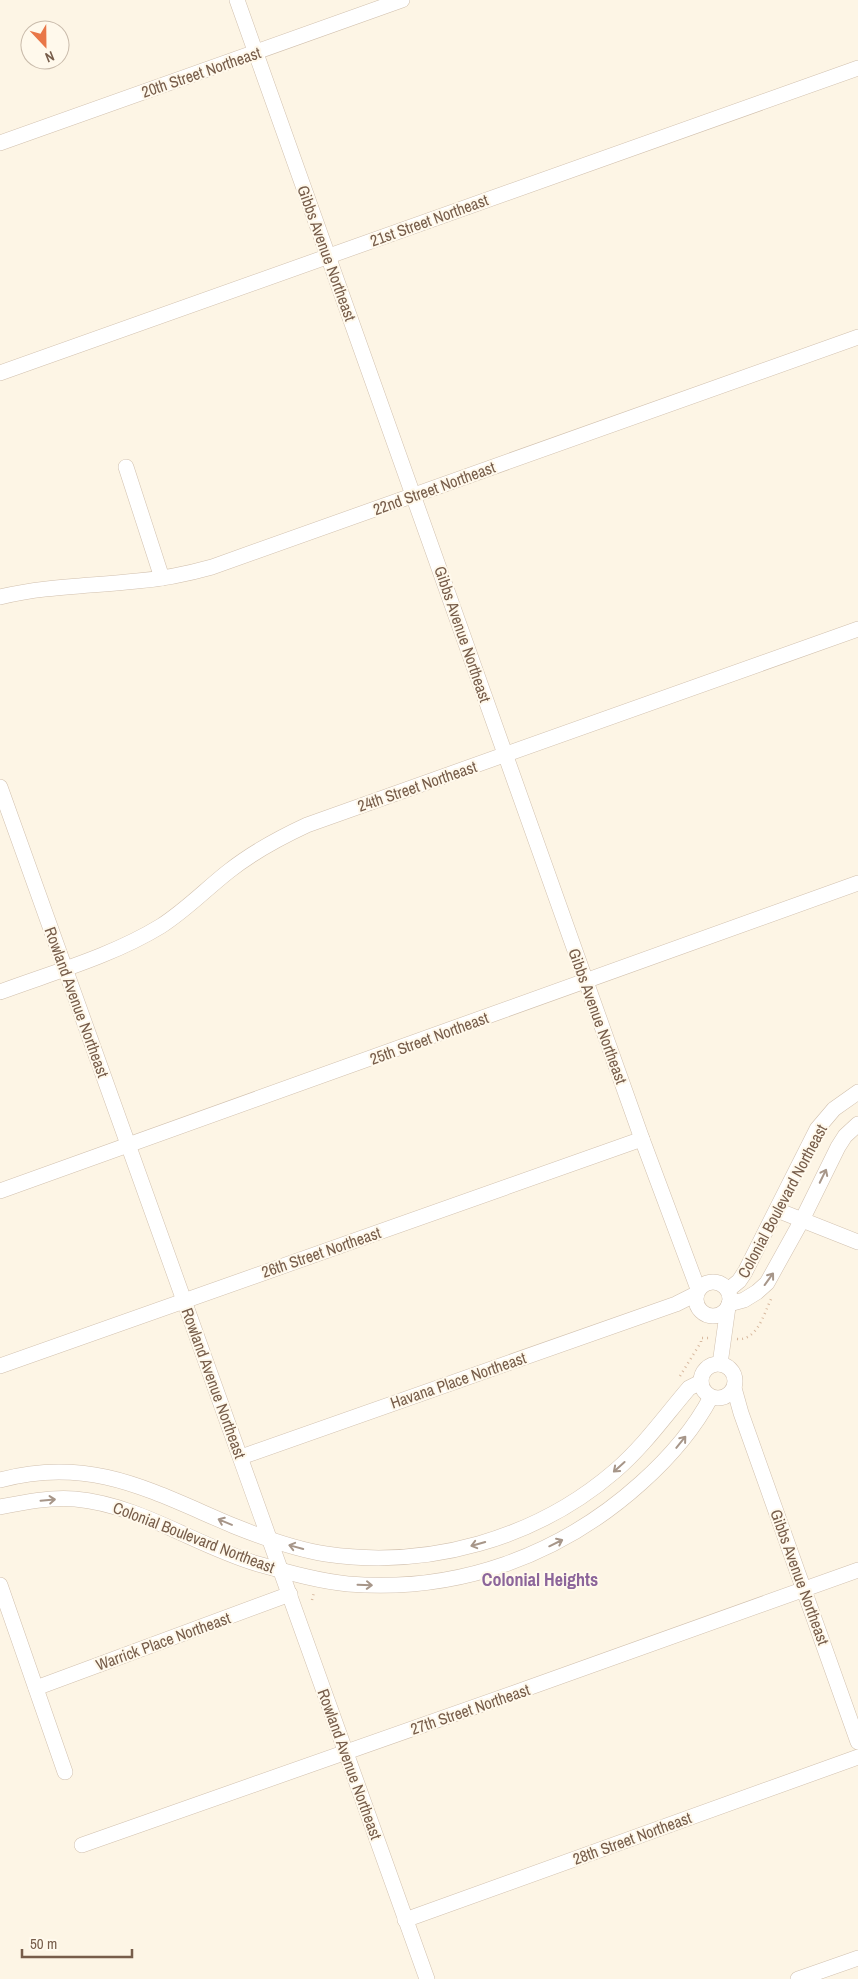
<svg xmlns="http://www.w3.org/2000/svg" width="858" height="1979" font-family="'Archivo Narrow',sans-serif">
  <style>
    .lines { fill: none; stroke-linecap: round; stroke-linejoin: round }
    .minor-casing { stroke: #d1c0ae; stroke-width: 16 }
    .path { stroke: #d8b99f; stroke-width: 2.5; stroke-dasharray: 1 4; stroke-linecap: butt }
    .minor { stroke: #fff; stroke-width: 15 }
    .oneway { stroke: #a79689 }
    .labels { text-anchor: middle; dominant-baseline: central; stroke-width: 4; stroke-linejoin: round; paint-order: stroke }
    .street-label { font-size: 16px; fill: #775d4a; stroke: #fff9ec }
    .neighbourhood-label { font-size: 18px; font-weight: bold; fill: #8c659a; stroke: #fff9ec }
  </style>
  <rect width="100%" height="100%" fill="#fdf5e5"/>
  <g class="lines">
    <!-- minor casing -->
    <g class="minor-casing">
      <g id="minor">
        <polyline points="237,0 642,1139 698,1289"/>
        <polyline points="0,143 402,0"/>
        <polyline points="0,373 858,68"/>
        <polyline points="126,467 162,578"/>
        <path d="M 0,597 C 45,586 91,586 137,581 C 163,579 187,574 212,567 L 858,337"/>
        <polyline points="0,787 427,1979"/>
        <path d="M 0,992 C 54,972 112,956 161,926 C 186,910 206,889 229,871 C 253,852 279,838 307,825 L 858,629"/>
        <polyline points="0,1191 858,883"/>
        <polyline points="777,1210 858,1242"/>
        <circle cx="713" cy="1299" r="17"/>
        <polyline points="728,1290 739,1281 745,1272 817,1129 834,1109 858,1092"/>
        <polyline points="729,1304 744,1300 757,1292 767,1283 802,1220 838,1147 845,1136 858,1124"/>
        <circle cx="718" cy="1381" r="17"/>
        <polyline points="720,1364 728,1307"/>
        <polyline points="0,1366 642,1139"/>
        <polyline points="734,1388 741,1413 858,1742"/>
        <polyline points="241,1457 676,1304 696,1294"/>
        <path d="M 0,1480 C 91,1455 153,1492 234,1526 C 264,1538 294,1549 326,1554 C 428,1569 536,1539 615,1471 C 644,1446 665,1416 689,1388 L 701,1382"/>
        <path d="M 0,1507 C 25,1502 50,1497 75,1499 C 141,1505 196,1546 258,1564 C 287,1572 318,1581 348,1584 C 457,1593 560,1556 641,1483 C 669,1458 693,1431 711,1397"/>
        <polyline points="0,1585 65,1772"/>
        <polyline points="36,1688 290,1594"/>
        <polyline points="82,1845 514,1693 858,1570"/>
        <polyline points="405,1920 858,1757"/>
        <polyline points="798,1979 858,1958"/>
      </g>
    </g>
    <!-- path -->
    <g class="path">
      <path d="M 737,1339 C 757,1341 764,1314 771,1299"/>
      <polyline points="680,1376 701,1342 701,1338 709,1338"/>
      <polyline points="312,1600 314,1592"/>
    </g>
    <!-- minor -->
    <use href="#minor" class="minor"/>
  </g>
  <!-- one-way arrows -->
  <defs><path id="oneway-shaft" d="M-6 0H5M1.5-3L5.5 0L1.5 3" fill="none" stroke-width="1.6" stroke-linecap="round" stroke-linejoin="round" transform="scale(1.25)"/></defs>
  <g class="oneway">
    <use href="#oneway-shaft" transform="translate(823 1176) rotate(-64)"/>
    <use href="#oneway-shaft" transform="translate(769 1279) rotate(-54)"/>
    <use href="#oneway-shaft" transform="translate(681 1442) rotate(-51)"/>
    <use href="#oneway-shaft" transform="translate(619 1467) rotate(138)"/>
    <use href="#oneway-shaft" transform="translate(48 1500) rotate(-5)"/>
    <use href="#oneway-shaft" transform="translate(225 1522) rotate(-157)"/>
    <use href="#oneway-shaft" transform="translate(556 1543) rotate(-26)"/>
    <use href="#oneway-shaft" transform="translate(478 1544) rotate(164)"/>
    <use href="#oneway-shaft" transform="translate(296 1547) rotate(-165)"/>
    <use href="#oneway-shaft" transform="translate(365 1585) rotate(2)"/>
  </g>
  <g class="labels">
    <!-- street labels -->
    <g class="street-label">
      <text transform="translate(201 72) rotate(-19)">20th Street Northeast</text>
      <text transform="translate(429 220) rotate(-20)">21st Street Northeast</text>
      <text transform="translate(327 253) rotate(70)">Gibbs Avenue Northeast</text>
      <text transform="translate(434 488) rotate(-20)">22nd Street Northeast</text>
      <text transform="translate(463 634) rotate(71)">Gibbs Avenue Northeast</text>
      <text transform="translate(417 786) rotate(-19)">24th Street Northeast</text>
      <text transform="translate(77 1002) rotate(70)">Rowland Avenue Northeast</text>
      <text transform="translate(598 1016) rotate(70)">Gibbs Avenue Northeast</text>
      <text transform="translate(429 1038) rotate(-20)">25th Street Northeast</text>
      <text transform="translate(782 1201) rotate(-62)">Colonial Boulevard Northeast</text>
      <text transform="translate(321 1252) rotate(-19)">26th Street Northeast</text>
      <text transform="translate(458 1380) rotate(-19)">Havana Place Northeast</text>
      <text transform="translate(214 1383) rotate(70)">Rowland Avenue Northeast</text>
      <text transform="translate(194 1537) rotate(21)">Colonial Boulevard Northeast</text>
      <text transform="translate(800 1577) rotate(70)">Gibbs Avenue Northeast</text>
      <text transform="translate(163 1641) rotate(-20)">Warrick Place Northeast</text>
      <text transform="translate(470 1709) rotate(-19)">27th Street Northeast</text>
      <text transform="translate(350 1764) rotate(70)">Rowland Avenue Northeast</text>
      <text transform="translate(632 1838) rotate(-20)">28th Street Northeast</text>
    </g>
    <!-- neighbourhood labels -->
    <g class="neighbourhood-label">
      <text x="540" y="1579">Colonial Heights</text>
    </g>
  </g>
  <!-- north arrow -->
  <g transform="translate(45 45) rotate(158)"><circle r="24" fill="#fff9ec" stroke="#c9bbab"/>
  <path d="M0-4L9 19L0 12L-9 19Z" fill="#e97748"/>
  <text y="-8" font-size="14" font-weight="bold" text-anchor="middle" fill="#775d4a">N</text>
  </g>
  <!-- scale -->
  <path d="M22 1949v8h110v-8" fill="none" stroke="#775d4a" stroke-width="2.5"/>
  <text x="30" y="1949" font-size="15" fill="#775d4a" stroke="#fff9ec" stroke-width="4" paint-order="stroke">50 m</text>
</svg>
